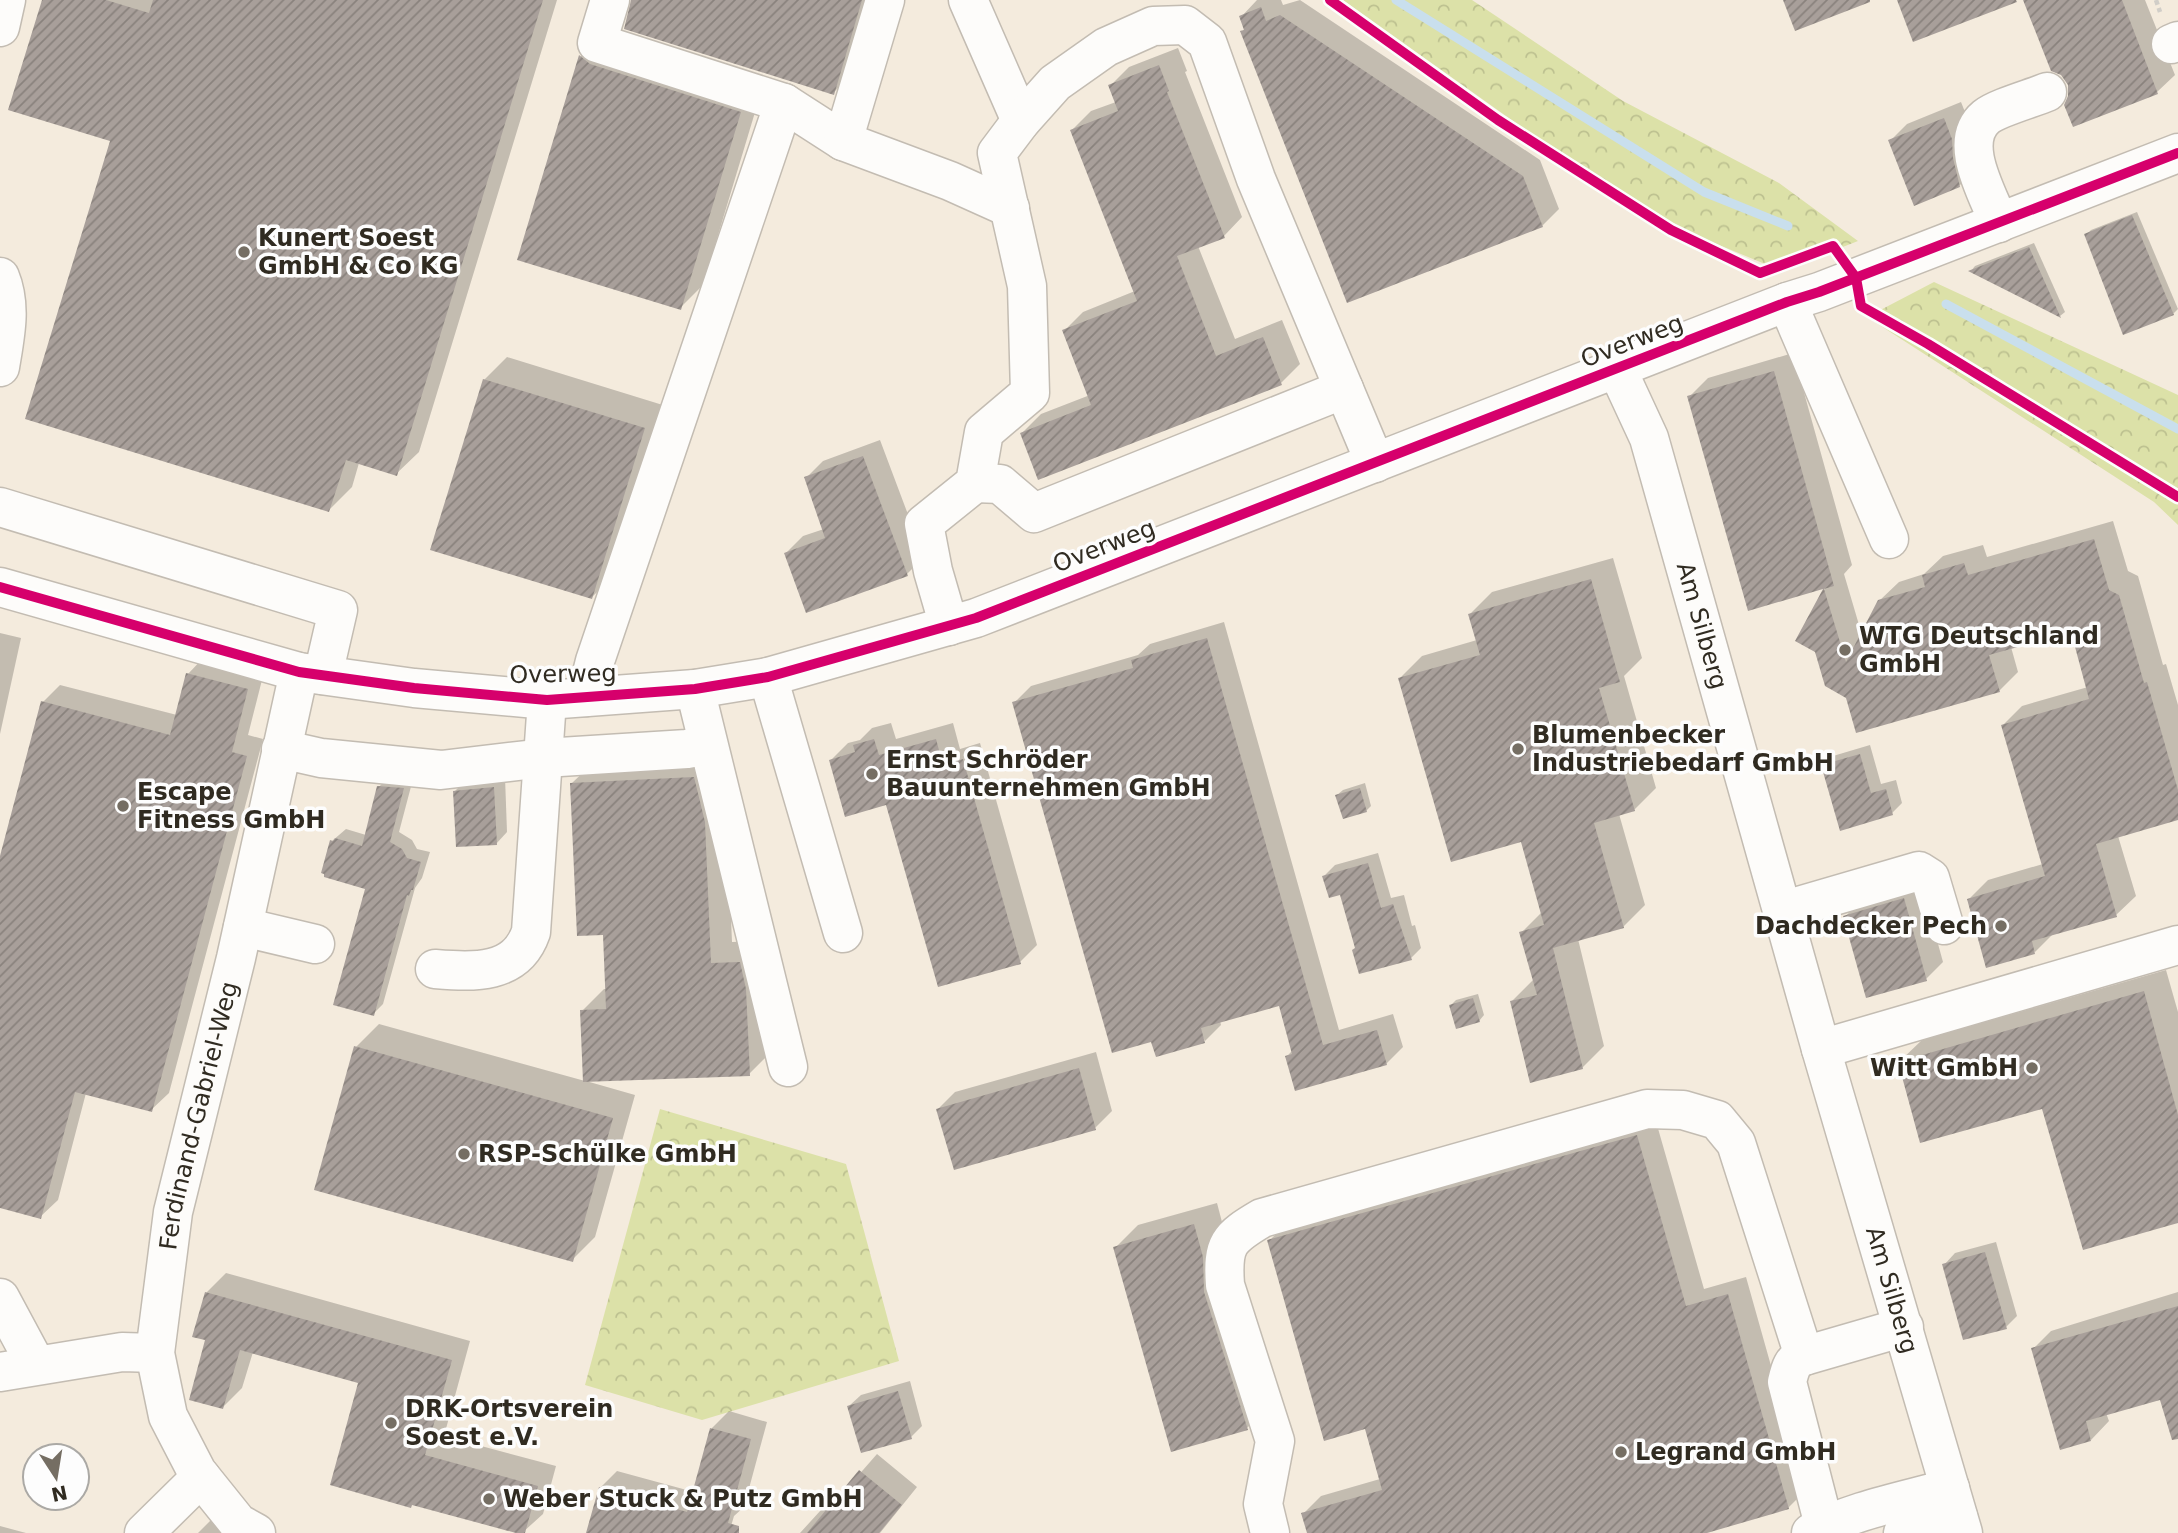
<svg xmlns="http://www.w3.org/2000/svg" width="2178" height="1533" font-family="'DejaVu Sans',sans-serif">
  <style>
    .forest { fill: url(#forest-crowns) }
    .shadow { fill: #0003 }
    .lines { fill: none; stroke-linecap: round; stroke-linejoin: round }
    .stream { stroke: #c9dfed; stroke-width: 9 }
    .building { fill: url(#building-hatch) }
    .minor-casing { stroke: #c3bcb2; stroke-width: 41 }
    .path { stroke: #d1cec8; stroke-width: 4.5; stroke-dasharray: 5 3.5; stroke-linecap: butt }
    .minor { stroke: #fdfcfa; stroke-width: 38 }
    .cycleway-casing { stroke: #fdfdfd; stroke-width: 15 }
    .cycleway { stroke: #d6006c; stroke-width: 10 }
    .poi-dot { fill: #756e63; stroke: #fdfdfd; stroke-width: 2.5 }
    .labels { text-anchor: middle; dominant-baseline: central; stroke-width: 7; stroke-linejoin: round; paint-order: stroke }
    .poi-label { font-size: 24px; font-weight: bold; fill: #302b21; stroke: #fdfdfd; text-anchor: start }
    .street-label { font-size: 24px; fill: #302b21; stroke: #fdfdfd }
  </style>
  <defs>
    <pattern id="forest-crowns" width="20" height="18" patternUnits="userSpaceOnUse" patternTransform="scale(1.75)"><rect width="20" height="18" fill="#dce1a8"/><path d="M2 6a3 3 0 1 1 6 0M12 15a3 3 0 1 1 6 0" fill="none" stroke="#bdc190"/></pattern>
    <pattern id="building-hatch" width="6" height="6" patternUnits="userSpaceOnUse" patternTransform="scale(1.75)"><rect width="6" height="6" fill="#a89f9a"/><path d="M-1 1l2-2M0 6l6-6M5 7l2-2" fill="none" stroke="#89827d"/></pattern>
  </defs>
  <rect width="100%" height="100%" fill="#f4ebdd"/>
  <!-- forest -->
  <g class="forest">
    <polygon points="1343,0 1472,0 1623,101 1779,183 1858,241 1782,271 1690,233 1582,170"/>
    <polygon points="1934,282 2178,395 2178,525 2154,502 1867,317"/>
    <polygon points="660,1109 846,1164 899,1361 702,1420 585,1385"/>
  </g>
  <!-- shadow -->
  <g class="shadow">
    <polygon points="44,0 557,0 419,452 396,474 359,463 352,487 329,510 112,140"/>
    <polygon points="632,0 873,0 850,76 833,93"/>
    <polygon points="1257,0 1281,0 1283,5 1300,0 1540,160 1559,209 1542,226 1242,32 1245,28 1241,17"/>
    <polygon points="2025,0 2145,0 2175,75 2157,92 2074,125 2069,84"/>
    <polygon points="603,34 762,89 703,285 680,308 519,259 581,56"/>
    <polygon points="1178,48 1187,71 1185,72 1242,217 1224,236 1198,246 1235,339 1282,320 1300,364 1281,383 1022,433 1041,414 1090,395 1064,331 1083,312 1135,291 1072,130 1091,111 1116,102 1110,86 1129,67"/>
    <polygon points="1961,102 1969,122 1977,168 1959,186 1890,141 1907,124"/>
    <polygon points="2137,212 2178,309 2173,314 2086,235 2091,230"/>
    <polygon points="2034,243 2065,312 2060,316 1971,271 1975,266"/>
    <polygon points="1793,353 1852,565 1844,574 1862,635 1879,601 1899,582 1924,574 1943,556 1983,545 1987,557 2113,521 2128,571 2138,576 2163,665 2166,664 2178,705 2178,818 2118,836 2136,896 2116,915 2054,933 2035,952 1969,899 1988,880 2043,864 2003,725 2022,706 2088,687 2072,630 2011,647 2018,672 1999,691 1848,697 1817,651 1798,641 1826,586 1689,397 1708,378"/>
    <polygon points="507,357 666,406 615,575 592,597 484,380"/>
    <polygon points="880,440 924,557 907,574 786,553 803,536 824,529 806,478 823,461"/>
    <polygon points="1613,558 1642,658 1624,676 1656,788 1634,810 1619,814 1645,905 1623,927 1578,939 1604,1046 1582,1068 1511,1002 1534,979 1521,933 1542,912 1522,840 1400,678 1422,656 1477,640 1470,614 1492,592"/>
    <polygon points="1224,622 1339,1030 1393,1014 1403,1047 1386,1064 1287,1056 1293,1050 1280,1004 1220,1021 1221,1025 1205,1041 1014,703 1031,686 1138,655 1150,644"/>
    <polygon points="0,633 21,638 0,734"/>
    <polygon points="205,656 264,672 248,735 263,739 169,1093 151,1110 86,1093 58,1200 40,1217 0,1206 0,863 43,702 60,685 177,715 188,674"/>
    <polygon points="891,723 896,739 953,723 960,749 980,743 1037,945 1020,962 888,803 831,760 848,743 860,740 872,728"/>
    <polygon points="1870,745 1881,784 1896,780 1902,803 1892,813 1823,766 1833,756"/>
    <polygon points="715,756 726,800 732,942 761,941 771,1052 749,1074 586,1081 635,1095 595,1237 572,1260 356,1047 379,1024 585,1081 582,1011 604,989 607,989 604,933 572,783 594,762"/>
    <polygon points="389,776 413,779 399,832 412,840 417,849 430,852 422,878 415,888 383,1004 373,1014 367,888 332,841 346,829 366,835 379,787"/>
    <polygon points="505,777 507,832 496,844 455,791 466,780"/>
    <polygon points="1365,783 1371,806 1366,811 1337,795 1343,790"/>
    <polygon points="1378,853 1391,898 1404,895 1412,926 1415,925 1421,948 1411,958 1357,947 1342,893 1324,876 1335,865"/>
    <polygon points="1921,882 1943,962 1926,979 1845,917 1862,899"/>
    <polygon points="2166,970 2178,1012 2178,1221 2044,1107 1899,1062 1922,1040"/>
    <polygon points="1478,994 1484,1015 1479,1021 1451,1005 1456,1000"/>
    <polygon points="1096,1052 1112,1111 1095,1128 938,1109 955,1092"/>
    <polygon points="1655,1118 1704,1289 1746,1277 1806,1490 1788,1508 1699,1533 1308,1533 1303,1514 1321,1496 1380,1479 1366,1427 1269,1241 1287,1223"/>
    <polygon points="1217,1203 1270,1405 1247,1428 1172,1449 1115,1248 1138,1225"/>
    <polygon points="1996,1242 2017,1316 2006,1327 1944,1265 1955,1253"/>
    <polygon points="226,1273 470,1341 444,1436 556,1466 543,1514 522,1533 413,1503 360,1382 253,1352 242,1388 223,1407 208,1339 206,1293"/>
    <polygon points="2178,1292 2178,1414 2161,1397 2106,1413 2109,1421 2091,1440 2033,1349 2051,1331"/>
    <polygon points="910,1381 922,1426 911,1437 849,1406 861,1395"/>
    <polygon points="729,1411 767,1422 744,1507 734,1516 729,1533 588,1533 600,1488 617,1471 694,1492 712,1428"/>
    <polygon points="877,1454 917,1487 880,1533 800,1533 831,1499 835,1502"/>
    <polygon points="217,1514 243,1533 198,1533"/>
    <polygon points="0,1526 26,1533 0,1533"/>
  </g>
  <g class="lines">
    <!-- stream -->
    <g class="stream">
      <polyline points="1396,0 1704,192 1788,226"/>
      <polyline points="1946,304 2178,429"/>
    </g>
  </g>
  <!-- building -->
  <g class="building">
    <polygon points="42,0 106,0 149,13 153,0 543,0 397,476 346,460 329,512 25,419 110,141 8,110"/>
    <polygon points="631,0 862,0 834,95 624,29"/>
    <polygon points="1783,0 1870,0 1870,2 1795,31"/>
    <polygon points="1897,0 2016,0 2017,2 1913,42"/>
    <polygon points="2023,0 2122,0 2158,94 2073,127 2064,105 2068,96 2068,85 2061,75 2051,71"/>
    <polygon points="1261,7 1266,21 1280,15 1523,176 1543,227 1347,303 1240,31 1244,30 1239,16"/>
    <polygon points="579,55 590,64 741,112 681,310 517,260"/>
    <polygon points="1159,65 1169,91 1167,92 1225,238 1177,256 1216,356 1263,337 1282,385 1038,480 1020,433 1091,405 1062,330 1137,301 1070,130 1118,111 1108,85"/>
    <polygon points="1944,118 1952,139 1953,158 1960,187 1914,206 1888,140"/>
    <polygon points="2132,215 2174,315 2123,335 2084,234"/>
    <polygon points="2029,247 2061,318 1968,271"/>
    <polygon points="1774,371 1834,586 1824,589 1846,662 1878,600 1925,587 1922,575 1964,563 1968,575 2094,539 2109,590 2119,595 2144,683 2147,682 2178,790 2178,820 2096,844 2117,917 2032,941 2035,954 1986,968 1967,899 2045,876 2001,725 2089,699 2071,632 1989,655 2000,692 1856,733 1846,698 1825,686 1815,652 1795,641 1823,589 1748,611 1687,396"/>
    <polygon points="483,379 645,428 592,599 430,550"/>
    <polygon points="863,456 908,576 806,613 784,553 825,538 804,477"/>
    <polygon points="1591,579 1620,682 1599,688 1635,811 1594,823 1624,928 1553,948 1583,1069 1530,1083 1510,1001 1537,995 1519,932 1544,925 1521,842 1451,862 1398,678 1480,655 1468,614"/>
    <polygon points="1207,638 1323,1045 1377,1030 1387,1065 1295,1091 1285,1056 1292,1054 1279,1006 1201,1028 1205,1043 1156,1057 1151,1042 1112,1053 1012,702 1133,668 1131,660"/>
    <polygon points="186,673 248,689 232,752 247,756 152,1112 75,1092 41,1219 0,1208 0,856 41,701 170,735"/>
    <polygon points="874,739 879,755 936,739 943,765 963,759 1021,964 938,987 886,805 845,817 829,760 855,752 853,745"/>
    <polygon points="1860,754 1871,793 1886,789 1893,815 1840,831 1821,765"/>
    <polygon points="694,777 705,822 711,963 740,962 746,989 750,1076 583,1082 580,1010 606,1009 603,935 577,936 570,783"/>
    <polygon points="377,786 404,788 390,842 402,849 407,858 421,862 413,890 411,890 409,896 407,895 374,1016 333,1005 365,889 324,877 324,874 321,873 330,840 333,841 335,838 362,846"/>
    <polygon points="494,787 497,845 456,847 453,791"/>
    <polygon points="1360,788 1367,812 1343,819 1335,795"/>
    <polygon points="1368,863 1381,908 1393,904 1412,960 1359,974 1352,950 1355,948 1340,895 1329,898 1322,876"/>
    <polygon points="1904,898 1927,981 1866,998 1843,916"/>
    <polygon points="2144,991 2178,1115 2178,1223 2083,1250 2042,1109 1920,1143 1898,1062"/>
    <polygon points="1473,998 1480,1022 1456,1029 1449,1005"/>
    <polygon points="354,1046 613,1118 573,1262 314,1190"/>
    <polygon points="1079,1068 1096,1130 954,1170 936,1109"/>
    <polygon points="1637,1135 1686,1306 1728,1294 1789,1509 1707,1533 1307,1533 1301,1513 1382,1490 1365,1429 1324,1441 1267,1240"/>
    <polygon points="1194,1224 1203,1257 1204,1292 1248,1430 1171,1452 1113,1247"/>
    <polygon points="1985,1252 2007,1329 1963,1340 1942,1264"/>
    <polygon points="205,1292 452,1360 425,1455 538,1486 525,1533 516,1533 412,1505 411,1508 330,1485 358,1383 240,1350 223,1409 189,1400 205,1340 192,1337"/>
    <polygon points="2178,1306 2178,1439 2172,1440 2160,1400 2086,1421 2091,1441 2060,1450 2031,1348"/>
    <polygon points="898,1391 912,1439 861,1453 847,1406"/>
    <polygon points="710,1428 751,1439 728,1523 739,1526 739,1533 586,1533 599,1487 687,1512"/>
    <polygon points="859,1470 902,1505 879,1533 807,1533"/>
  </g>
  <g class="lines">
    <!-- minor casing -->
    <g class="minor-casing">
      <g id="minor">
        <polyline points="610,0 597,43 784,103 843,141 950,181 1010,208"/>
        <polyline points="968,0 1021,121"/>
        <polyline points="0,27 6,0"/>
        <polyline points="2171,44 2178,41"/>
        <polyline points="843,141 885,0"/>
        <path d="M 1999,223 C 1988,194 1956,142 1986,117 C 1997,108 2033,98 2047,92"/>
        <path d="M 0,277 C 12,306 5,336 0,367"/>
        <polyline points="1787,302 1889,539"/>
        <path id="s1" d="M 1617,369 L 1649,438 L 1821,1049 L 1963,1533"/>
        <polyline points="975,483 1000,484 1034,513 1344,389"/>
        <polyline points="0,507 338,610 323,675"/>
        <polyline points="0,587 299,672 414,688 547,700 695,689 768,677 976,618 1787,302 1819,292 2178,153"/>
        <polyline points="949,626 933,571 924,524 975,483 984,432 1030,393 1027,286 997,153 1021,121 1055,83 1106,47 1153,26 1185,25 1207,42 1256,179 1375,463"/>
        <polyline points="768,677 843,933"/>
        <polyline points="695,689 788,1067"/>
        <polyline points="586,697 595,661 784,103"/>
        <polyline points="281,749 321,758 441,770 544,758 687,749 708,745"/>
        <polyline points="1782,911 1919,871 1930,878 1944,925"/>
        <polyline points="243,927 315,944"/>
        <path d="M 435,969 C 474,972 516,975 531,932 L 547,700"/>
        <polyline points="1821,1049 2178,945"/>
        <polyline points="0,1298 36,1365"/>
        <polyline points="1804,1356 1904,1327"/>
        <polyline points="0,1372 122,1352 155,1353"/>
        <polyline points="144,1533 201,1477"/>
        <path id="s2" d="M 256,1533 L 238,1523 L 197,1472 L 168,1416 L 155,1353 L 173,1212 L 236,958 L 299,672"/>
        <path d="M 1270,1533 L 1263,1504 L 1275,1441 L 1225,1285 C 1222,1244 1228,1238 1262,1218 L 1647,1109 L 1683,1110 L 1717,1120 L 1736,1143 L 1804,1356 C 1792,1360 1790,1369 1787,1382 L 1826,1533"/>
        <path d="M 1811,1533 C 1853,1510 1904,1501 1950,1488"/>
        <polyline points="1903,1533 1958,1517"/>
      </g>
    </g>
    <!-- path -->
    <polyline class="path" points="2156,0 2160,12"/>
    <!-- minor -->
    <use href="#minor" class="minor"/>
    <!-- cycleway casing -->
    <g class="cycleway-casing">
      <g id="cycleway">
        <polyline points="1330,0 1498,120 1671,230 1760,273 1833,246 1856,278 1861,306 1928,344 2178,497"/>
        <polyline points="0,587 299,672 414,688 547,700 695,689 768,677 976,618 1787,302 1819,292 2178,153"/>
      </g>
    </g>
    <!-- cycleway -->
    <use href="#cycleway" class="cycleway"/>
  </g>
  <!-- markers -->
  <g class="poi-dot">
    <circle cx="244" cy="252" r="7"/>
    <circle cx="1845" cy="650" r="7"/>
    <circle cx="1518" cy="749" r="7"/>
    <circle cx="872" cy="774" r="7"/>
    <circle cx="123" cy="806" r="7"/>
    <circle cx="2001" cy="926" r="7"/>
    <circle cx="2032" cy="1068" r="7"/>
    <circle cx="464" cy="1154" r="7"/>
    <circle cx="391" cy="1423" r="7"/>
    <circle cx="1621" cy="1452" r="7"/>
    <circle cx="489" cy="1499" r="7"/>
  </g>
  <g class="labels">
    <!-- poi labels -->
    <g class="poi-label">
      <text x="258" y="238">Kunert Soest<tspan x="258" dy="28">GmbH &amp; Co KG</tspan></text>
      <text x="1859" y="636">WTG Deutschland<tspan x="1859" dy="28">GmbH</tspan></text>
      <text x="1532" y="735">Blumenbecker<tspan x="1532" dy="28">Industriebedarf GmbH</tspan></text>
      <text x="886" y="760">Ernst Schröder<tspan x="886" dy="28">Bauunternehmen GmbH</tspan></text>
      <text x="137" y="792">Escape<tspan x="137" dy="28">Fitness GmbH</tspan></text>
      <text x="1987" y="926" text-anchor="end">Dachdecker Pech</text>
      <text x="2018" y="1068" text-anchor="end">Witt GmbH</text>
      <text x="478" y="1154">RSP-Schülke GmbH</text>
      <text x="405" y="1409">DRK-Ortsverein<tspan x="405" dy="28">Soest e.V.</tspan></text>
      <text x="1635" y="1452">Legrand GmbH</text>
      <text x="503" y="1499">Weber Stuck &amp; Putz GmbH</text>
    </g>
    <!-- street labels -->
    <g class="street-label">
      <text transform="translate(1632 341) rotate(-21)">Overweg</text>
      <text transform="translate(1104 546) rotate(-21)">Overweg</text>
      <text stroke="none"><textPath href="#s1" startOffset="271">Am Silberg</textPath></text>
      <text transform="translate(563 674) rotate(-1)">Overweg</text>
      <text stroke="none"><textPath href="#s2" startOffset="455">Ferdinand-Gabriel-Weg</textPath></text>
      <text stroke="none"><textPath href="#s1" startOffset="962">Am Silberg</textPath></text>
    </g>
  </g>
  <!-- north arrow -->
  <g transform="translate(56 1477) rotate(168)"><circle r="33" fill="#fdfdfd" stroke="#aba9a5" stroke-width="2"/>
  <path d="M0-5L12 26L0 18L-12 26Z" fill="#756e63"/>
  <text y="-10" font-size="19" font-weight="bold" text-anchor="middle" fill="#302b21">N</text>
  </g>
</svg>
